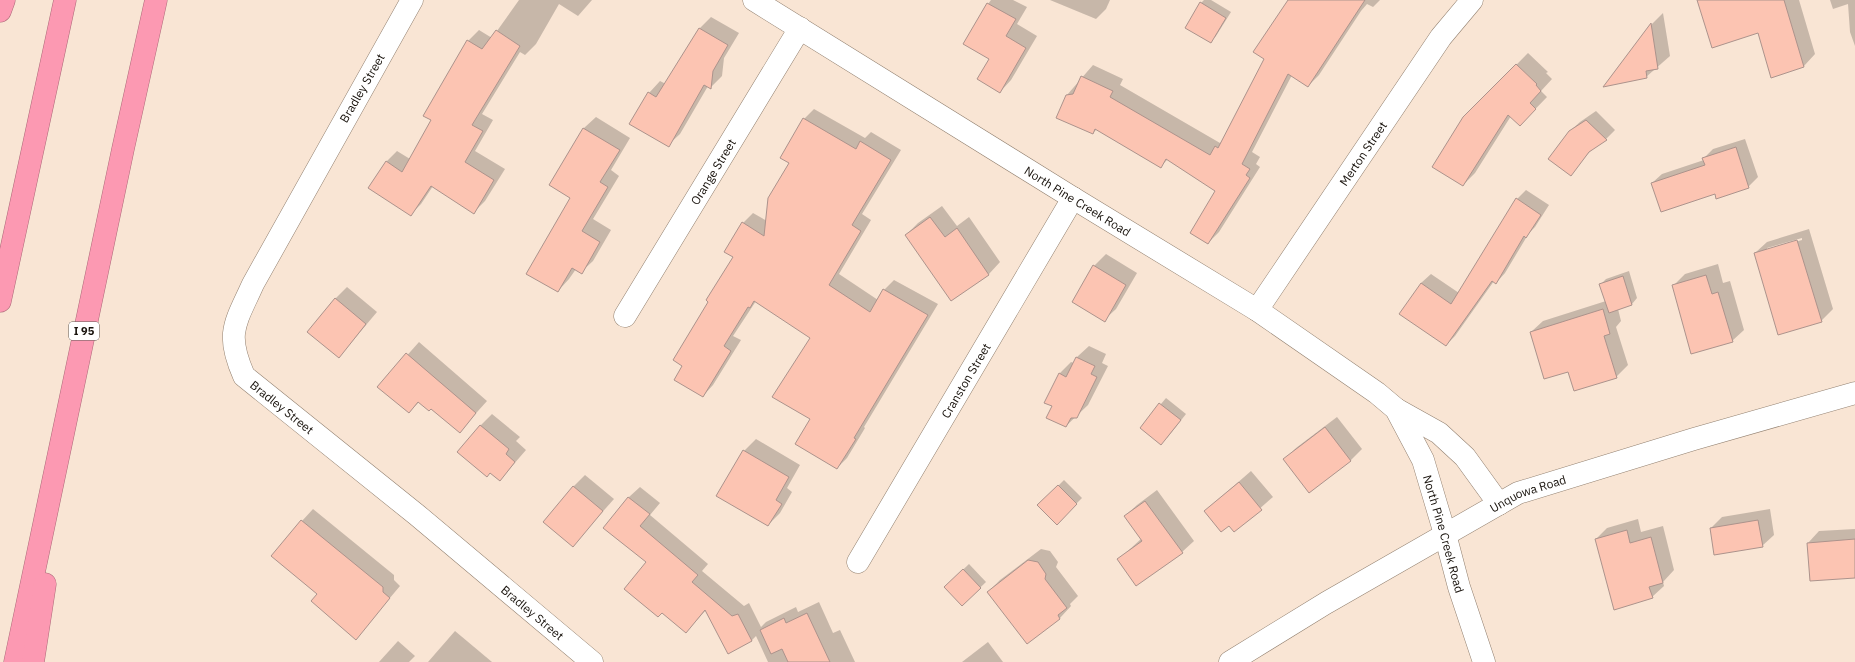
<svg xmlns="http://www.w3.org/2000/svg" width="1855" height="662" font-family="'IBM Plex Sans',sans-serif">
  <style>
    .shadow { fill: #0003; fill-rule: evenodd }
    .building { fill: #fcc4b2; stroke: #ac938c }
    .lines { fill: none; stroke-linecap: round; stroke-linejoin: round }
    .minor-casing { stroke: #928070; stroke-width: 23 }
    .motorway-casing { stroke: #ac6978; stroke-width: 23 }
    .minor { stroke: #fff; stroke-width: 22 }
    .motorway { stroke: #fc99b2; stroke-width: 22 }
    .labels { text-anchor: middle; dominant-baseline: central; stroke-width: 3; stroke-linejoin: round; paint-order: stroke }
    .shield { fill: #fff; stroke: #5d5854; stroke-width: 1 }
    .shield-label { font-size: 11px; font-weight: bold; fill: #17110b }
    .street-label { font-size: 12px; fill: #17110b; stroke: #fff }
  </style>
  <rect width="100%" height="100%" fill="#f9e5d4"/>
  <!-- shadow -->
  <g class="shadow">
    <polygon points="519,0 592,0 578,16 559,4 536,44 525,55 520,52 482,114 493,120 475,151 505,169 485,201 474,212 433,186 421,204 411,214 386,162 397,151 410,159 432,120 468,41 479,30 492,38"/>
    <polygon points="991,0 1013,0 1027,7 1017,24 1037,36 1011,80 1000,92 990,58 988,4"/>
    <polygon points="1050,0 1110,0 1106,9 1096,19"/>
    <polygon points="1204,0 1211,0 1231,12 1216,36 1210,42 1201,3"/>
    <polygon points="1289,0 1380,0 1373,7 1367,4 1361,11 1319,75 1308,86 1292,75 1252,152 1260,157 1256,164 1260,167 1219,232 1208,243 1217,191 1168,159 1160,167 1097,129 1093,133 1067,95 1093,65 1123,79 1120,85 1220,143 1224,139 1266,59"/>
    <polygon points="1698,0 1799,0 1815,54 1804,66 1772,77 1758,32"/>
    <polygon points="1830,0 1855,0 1855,46 1850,32 1848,4 1833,9"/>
    <polygon points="1663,13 1670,56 1646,77 1605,85 1652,24"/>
    <polygon points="711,17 739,33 724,58 722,76 710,88 708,86 680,134 668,145 649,93 660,81 666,84 700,28"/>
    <polygon points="1528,53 1548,72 1546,73 1552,79 1541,91 1547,97 1520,125 1511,116 1475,173 1463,185 1464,118"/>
    <polygon points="814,109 865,138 871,132 901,150 862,214 871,220 839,274 878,300 884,290 894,280 938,304 864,427 865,428 847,458 837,468 812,419 812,338 756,301 733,336 741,340 713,385 703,396 684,366 734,257 743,223 753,213 767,221 790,163 804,119"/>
    <polygon points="1596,111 1615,130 1606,139 1593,148 1570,174 1570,131 1580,122"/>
    <polygon points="596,117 630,138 611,170 619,176 593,219 611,230 593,261 581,272 576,269 569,279 558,291 572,197 550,184 584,128"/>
    <polygon points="1745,139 1758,177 1748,187 1715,193 1652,183 1662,174 1704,160 1704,158 1713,149"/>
    <polygon points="1526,190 1549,205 1535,227 1529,233 1505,273 1496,283 1494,281 1455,336 1446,345 1421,283 1431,274 1459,293 1517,199"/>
    <polygon points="942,206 957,226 969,217 1000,262 989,274 952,300 906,235 918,223"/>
    <path d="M 1809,229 L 1833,309 L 1821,321 L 1755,253 L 1767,242 ZM 1802,238 L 1802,240 L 1767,250 L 1767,248 Z"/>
    <polygon points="1106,254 1137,273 1116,309 1104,320 1094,266"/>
    <polygon points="1718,264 1723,283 1730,281 1744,330 1732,341 1673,286 1685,274"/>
    <polygon points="1629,271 1637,298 1632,304 1618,309 1621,321 1616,327 1628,365 1616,377 1569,371 1531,332 1543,321 1606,301 1600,285 1606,279"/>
    <polygon points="347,287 377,312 339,357 335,299"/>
    <polygon points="419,342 487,401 460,431 432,408 419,402 409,412 379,387"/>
    <polygon points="1089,346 1106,354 1102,363 1108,366 1088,405 1066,426 1053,406 1046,403 1060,373 1071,362 1074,363 1077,357"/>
    <polygon points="1166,398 1186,414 1167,438 1141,428"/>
    <polygon points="492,414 520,437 516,441 526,450 500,480 480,426"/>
    <polygon points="1337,417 1362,449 1350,461 1285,459 1296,448"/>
    <polygon points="756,439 800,465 787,488 792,492 780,513 768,525 718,495 744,451"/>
    <polygon points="1251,471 1273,497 1234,531 1229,524 1205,511"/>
    <polygon points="585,475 614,499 573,545 573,487"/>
    <polygon points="1064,480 1082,498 1057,523 1039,505"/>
    <polygon points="640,487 660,503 650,515 708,564 702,571 744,606 749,603 761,627 766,622 796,607 798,612 819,602 833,633 840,630 855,662 768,662 756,636 751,641 706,610 686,632 648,562 605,528 629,497"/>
    <polygon points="1157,490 1194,541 1182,552 1118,560 1141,539 1125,516 1137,505"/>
    <polygon points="313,509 394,575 394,580 400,586 356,638 319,594 302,521"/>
    <polygon points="1770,509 1774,535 1762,546 1711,528 1722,517"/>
    <polygon points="1638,519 1641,532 1663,526 1674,570 1663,582 1664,586 1652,597 1596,539 1607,528"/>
    <polygon points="1855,529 1855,577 1810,580 1808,543 1819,531"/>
    <polygon points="1041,549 1050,551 1058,562 1056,567 1078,596 1070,604 1071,606 1060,618 1027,643 988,592 1000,580"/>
    <polygon points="969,564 986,582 962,605 945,587"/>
    <polygon points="455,631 492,662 428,662"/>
    <polygon points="398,641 415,656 409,662 379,662"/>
    <polygon points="988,642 1003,662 962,662"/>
  </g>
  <!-- building -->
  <g class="building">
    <polygon points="1288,0 1365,0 1308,87 1288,74 1242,164 1250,169 1246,175 1250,178 1208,244 1190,233 1215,191 1166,159 1161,168 1095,129 1093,134 1056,118 1066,95 1073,94 1081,76 1113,91 1110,97 1210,155 1215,146 1218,148 1264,59 1253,52"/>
    <polygon points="1697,0 1784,0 1804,67 1771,78 1758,33 1712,48"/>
    <polygon points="1200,2 1226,18 1211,43 1185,28"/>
    <polygon points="987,3 1016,19 1006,36 1026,48 1000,93 977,79 989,59 963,44"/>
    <polygon points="1651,23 1658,69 1646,71 1647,78 1603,87"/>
    <polygon points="699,28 728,45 713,71 711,89 704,85 669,147 629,124 648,92 656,97"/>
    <polygon points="496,30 520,46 472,125 483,131 465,162 494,180 474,214 431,186 411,216 368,188 386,161 402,172 431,120 423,116 467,40 482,49"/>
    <polygon points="1516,64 1537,84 1536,85 1541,91 1530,103 1536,109 1520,126 1508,115 1463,186 1432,167 1463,117"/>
    <polygon points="803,118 856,149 860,141 891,160 852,225 861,231 829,285 870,312 883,289 928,315 854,438 856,439 837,469 795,444 810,419 772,397 810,338 754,301 750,308 748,307 724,346 731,351 703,397 674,380 682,366 673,360 708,302 706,300 733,257 724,252 742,222 764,236 768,198 789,163 780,158"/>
    <polygon points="1586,120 1607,140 1589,152 1571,176 1548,159 1569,131"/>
    <polygon points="583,128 620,150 600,182 608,187 582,231 600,242 582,274 572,268 558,292 526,274 570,198 549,185"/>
    <polygon points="1736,147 1749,188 1716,199 1715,194 1661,212 1651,183 1705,165 1702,158"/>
    <polygon points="1516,198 1541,215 1526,238 1524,236 1496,284 1492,281 1446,346 1399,314 1421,283 1451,304"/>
    <polygon points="930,217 945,237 957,228 989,275 951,301 905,235"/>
    <polygon points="1797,240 1822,322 1778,335 1754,253"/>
    <polygon points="1093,265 1126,285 1105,322 1072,302"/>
    <polygon points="1706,275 1712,294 1718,292 1733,342 1691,354 1672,285"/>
    <polygon points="1623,276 1632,305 1609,313 1599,284"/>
    <polygon points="335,298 366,324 339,358 307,332"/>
    <polygon points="1603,309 1610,334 1604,336 1617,378 1574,391 1568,372 1544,379 1530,332"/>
    <polygon points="406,353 476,413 460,433 431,409 429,411 418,402 409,413 377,387"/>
    <polygon points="1076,357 1095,366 1091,374 1097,377 1077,418 1071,418 1066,427 1046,418 1052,406 1044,403 1059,373 1066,377"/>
    <polygon points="1159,403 1181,420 1161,445 1140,428"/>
    <polygon points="480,425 509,449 506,454 515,462 500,481 490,473 487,477 457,452"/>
    <polygon points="1325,427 1351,461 1309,493 1283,459"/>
    <polygon points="743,450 789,477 776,500 782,504 768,526 716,496"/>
    <polygon points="1239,482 1262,510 1234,532 1229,526 1221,532 1204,511"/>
    <polygon points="1058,485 1077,504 1057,525 1037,505"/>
    <polygon points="573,486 603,511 573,547 543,522"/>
    <polygon points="628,497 650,514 640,526 698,575 692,582 732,616 738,614 752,641 728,654 705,610 686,633 662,613 658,617 624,589 646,562 603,528"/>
    <polygon points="1145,501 1183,553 1136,586 1117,559 1142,541 1124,516"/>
    <polygon points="301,520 383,587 383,592 390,598 356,640 311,601 317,594 271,556"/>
    <polygon points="1758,520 1763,547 1714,555 1710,528"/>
    <polygon points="1627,530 1630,543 1651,537 1663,583 1649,587 1653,598 1614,610 1595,539"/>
    <polygon points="1855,539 1855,578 1810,581 1807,543"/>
    <polygon points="1028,560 1038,562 1046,574 1045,579 1067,608 1058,615 1060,619 1027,644 987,592"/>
    <polygon points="963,569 981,588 962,606 944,587"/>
    <polygon points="807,613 830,662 788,662 782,649 771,654 760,630 784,618 786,623"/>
  </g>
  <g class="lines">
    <!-- minor casing -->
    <g class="minor-casing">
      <g id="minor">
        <path id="s1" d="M 412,0 L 253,284 C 235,324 225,333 244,376 L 417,515 L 592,662"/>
        <path id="s2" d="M 754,0 L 1073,198 L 1257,310 L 1377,393 L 1396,409 L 1423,460 L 1445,534 L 1459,587 L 1484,662"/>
        <path id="s3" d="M 1257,310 L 1441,37 L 1472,0"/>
        <path id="s4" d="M 625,316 L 800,28"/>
        <polyline points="1396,409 1439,433 1465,457 1499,504"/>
        <path id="s5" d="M 858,562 L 1073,198"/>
        <path id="s6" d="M 1230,662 L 1326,603 L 1518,493 L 1694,439 L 1855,393"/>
      </g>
    </g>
    <!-- motorway casing -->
    <g class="motorway-casing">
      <g id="motorway">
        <polyline points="0,11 4,0"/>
        <polyline points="0,301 65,0"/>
        <polyline points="15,662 123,149 156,0"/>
        <polyline points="33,662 45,584"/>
      </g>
    </g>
    <!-- minor -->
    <use href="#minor" class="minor"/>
    <!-- motorway -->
    <use href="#motorway" class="motorway"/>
  </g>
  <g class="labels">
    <!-- shield labels -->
    <rect class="shield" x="69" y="322" width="30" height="18" rx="3"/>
    <g class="shield-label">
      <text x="84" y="331">I 95</text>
    </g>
    <!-- street labels -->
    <g class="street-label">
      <text transform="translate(362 88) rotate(-60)">Bradley Street</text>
      <text stroke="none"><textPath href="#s3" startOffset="189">Merton Street</textPath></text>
      <text stroke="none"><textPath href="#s4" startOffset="169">Orange Street</textPath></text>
      <text stroke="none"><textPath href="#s2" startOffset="381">North Pine Creek Road</textPath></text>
      <text stroke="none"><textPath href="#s5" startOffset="211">Cranston Street</textPath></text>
      <text stroke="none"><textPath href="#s1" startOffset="472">Bradley Street</textPath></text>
      <text stroke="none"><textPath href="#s6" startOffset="343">Unquowa Road</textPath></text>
      <text stroke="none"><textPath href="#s2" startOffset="896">North Pine Creek Road</textPath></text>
      <text stroke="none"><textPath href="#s1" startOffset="796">Bradley Street</textPath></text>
    </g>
  </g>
</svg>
